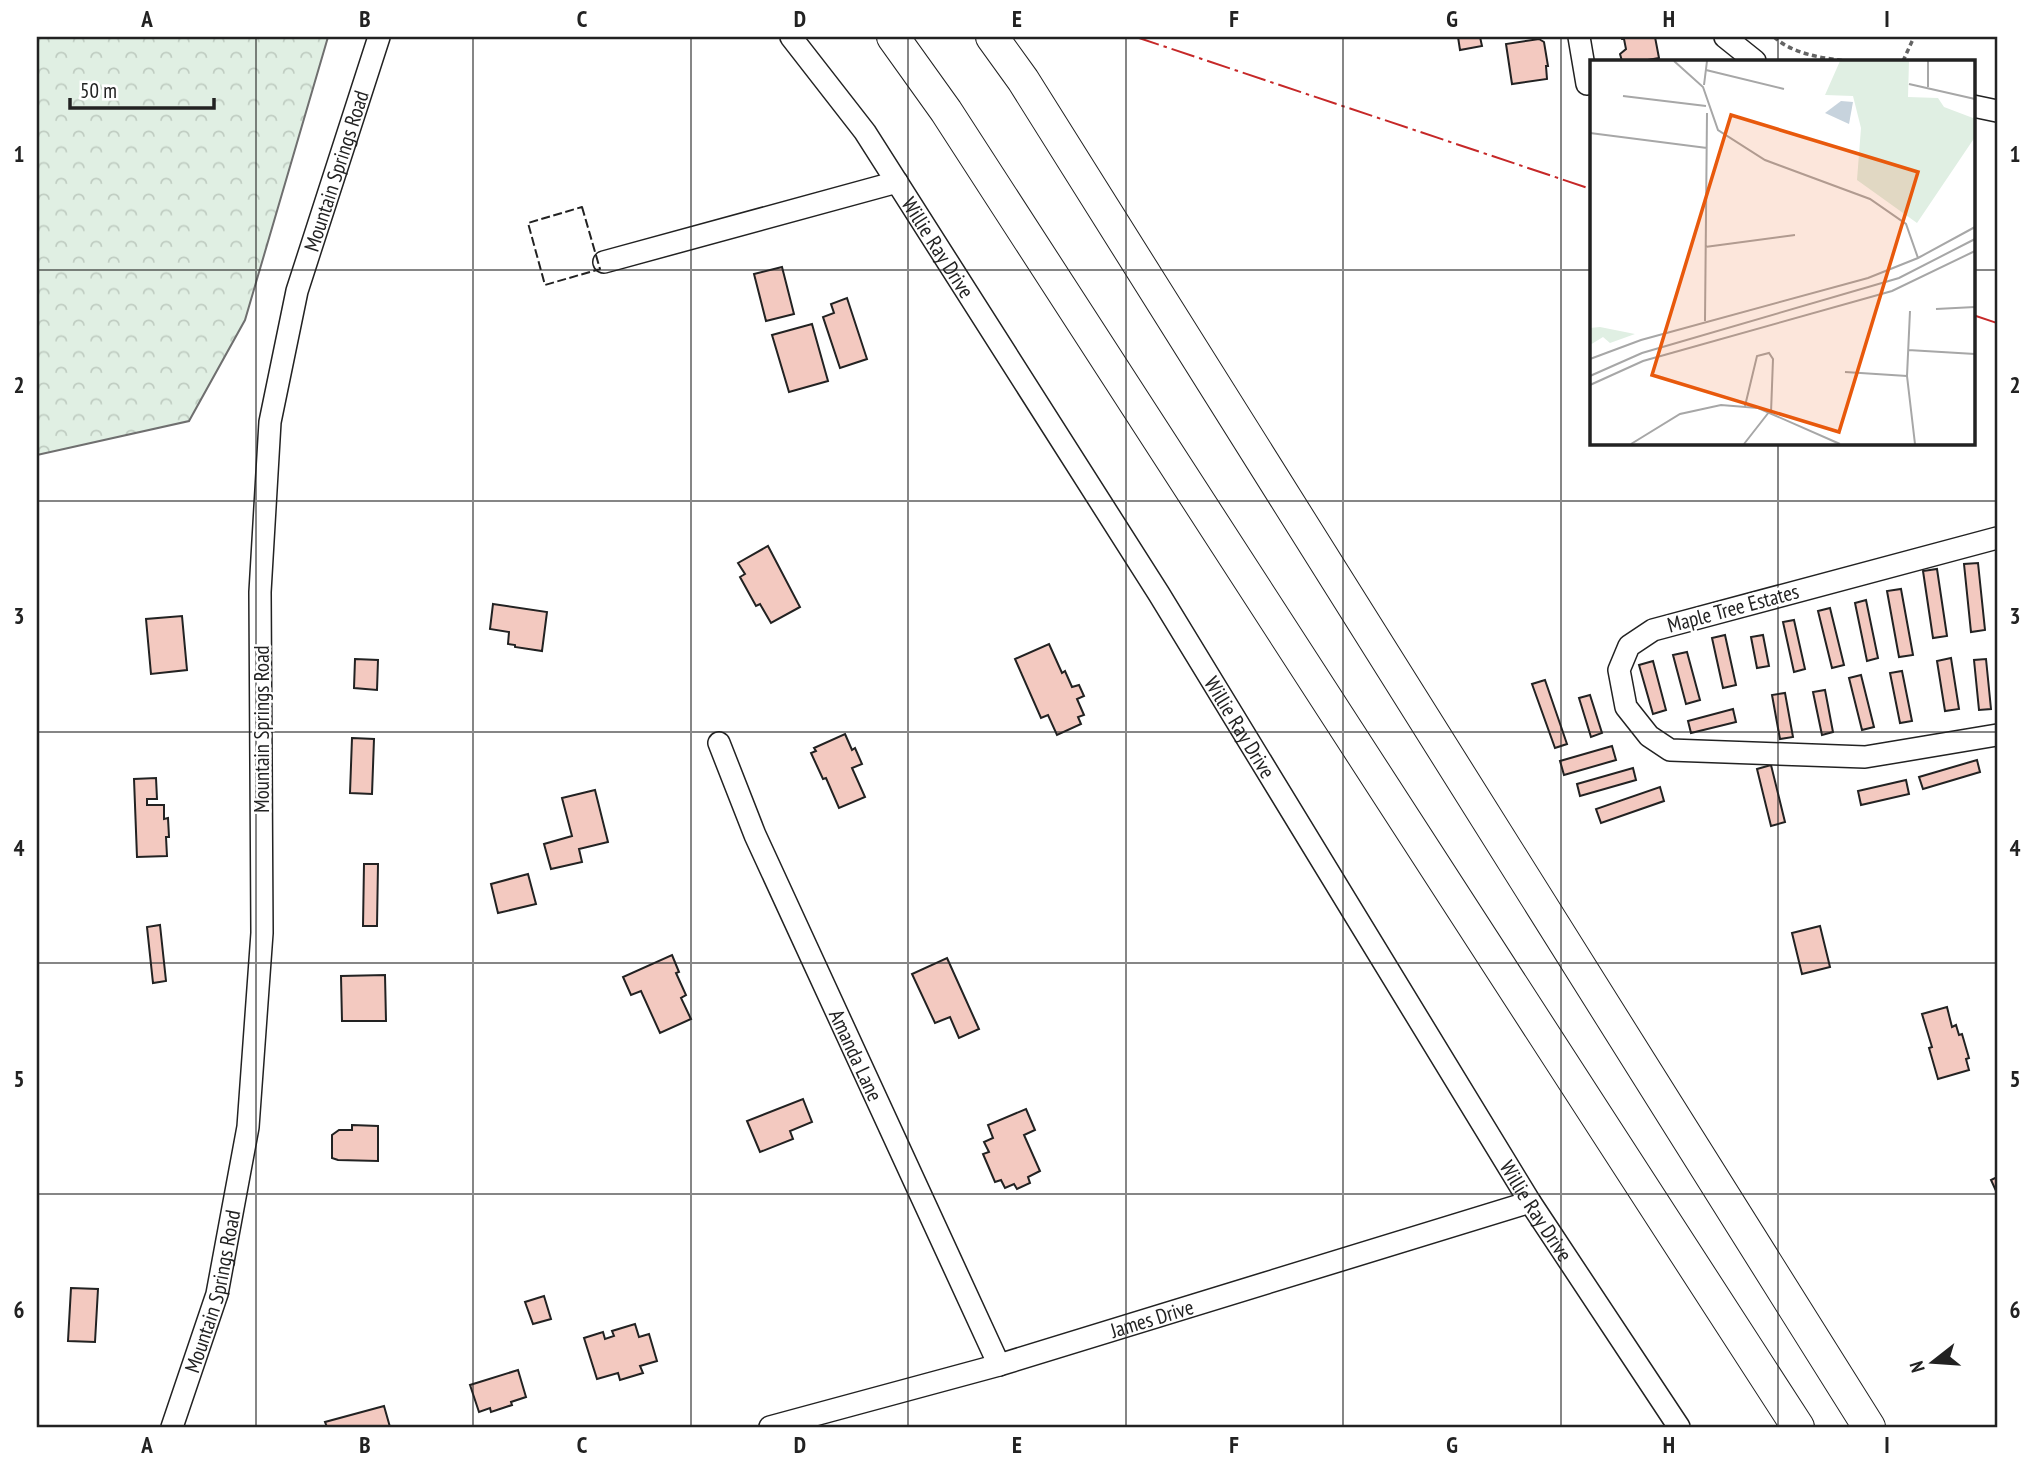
<svg xmlns="http://www.w3.org/2000/svg" width="2034" height="1464" font-family="'PT Sans Narrow',sans-serif">
  <style>
    .forest { fill: url(#forest-crowns); stroke: #6f6f6f; stroke-width: 2 }
    .building { fill: #f3c9c0; stroke: #222; stroke-width: 2 }
    .lines { fill: none; stroke-linecap: round; stroke-linejoin: round }
    .minor-casing { stroke: #222; stroke-width: 24 }
    .highway-casing { stroke: #222; stroke-width: 34 }
    .path { stroke: #646464; stroke-width: 3.5; stroke-dasharray: 5 3.5; stroke-linecap: butt }
    .minor { stroke: #fff; stroke-width: 21 }
    .highway { stroke: #fff; stroke-width: 32 }
    .fence { stroke: #222; stroke-width: 2; stroke-dasharray: 9 3.5; stroke-linecap: butt }
    .power { stroke: #c62828; stroke-width: 2; stroke-dasharray: 24 5 3.5 5; stroke-linecap: butt }
    .grid { fill: none; stroke: #222; stroke-width: 2; stroke-opacity: 0.55 }
    .labels { text-anchor: middle; dominant-baseline: central; stroke-width: 5; stroke-linejoin: round; paint-order: stroke }
    .street-label { font-size: 21px; fill: #222; stroke: #fff }
    .inset-road { fill: none; stroke: #a7a7a7; stroke-width: 2 }
    .view { fill: #e8590c; fill-opacity: 0.15; stroke: #e8590c; stroke-width: 3.5 }
    .inset-edge { fill: none; stroke: #222; stroke-width: 3.5 }
    .neatline { fill: none; stroke: #222; stroke-width: 2.5 }
    .grid-label { font-size: 23px; text-anchor: middle; font-weight: bold; fill: #222 }
  </style>
  <defs>
    <pattern id="forest-crowns" width="20" height="18" patternUnits="userSpaceOnUse" patternTransform="scale(1.75)"><rect width="20" height="18" fill="#e0efe3"/><path d="M2 6a3 3 0 1 1 6 0M12 15a3 3 0 1 1 6 0" fill="none" stroke="#c0cdc2"/></pattern>
  </defs>
  <rect width="100%" height="100%" fill="#fff"/>
  <!-- forest -->
  <polygon class="forest" points="37,37 328,37 245,320 189,421 37,455"/>
  <!-- building -->
  <g class="building">
    <polygon points="1458,37 1480,37 1482,46 1460,50"/>
    <polygon points="1621,37 1655,37 1659,58 1642,61 1622,61 1620,54 1626,49 1624,39 1622,39"/>
    <polygon points="1539,39 1544,42 1548,66 1546,66 1547,79 1512,84 1506,44"/>
    <polygon points="782,267 794,314 766,321 754,274"/>
    <polygon points="847,298 867,359 840,368 823,317 834,313 831,304"/>
    <polygon points="812,324 828,381 789,392 772,335"/>
    <polygon points="768,546 800,607 771,623 760,604 756,606 740,577 745,574 738,563"/>
    <polygon points="1978,563 1985,630 1971,632 1964,564"/>
    <polygon points="1937,569 1947,636 1933,638 1923,571"/>
    <polygon points="1901,589 1913,655 1899,657 1887,591"/>
    <polygon points="1866,600 1878,658 1867,661 1855,603"/>
    <polygon points="493,604 547,612 542,651 515,647 515,645 508,644 509,632 490,629"/>
    <polygon points="1830,608 1844,665 1832,668 1818,611"/>
    <polygon points="182,616 187,670 151,674 146,619"/>
    <polygon points="1794,620 1805,669 1794,672 1783,622"/>
    <polygon points="1725,635 1736,685 1723,688 1712,638"/>
    <polygon points="1763,635 1769,666 1757,668 1751,637"/>
    <polygon points="1049,644 1062,673 1065,671 1072,687 1079,685 1084,696 1077,699 1084,715 1078,717 1081,724 1057,735 1048,715 1041,718 1015,659"/>
    <polygon points="1687,652 1700,700 1686,704 1673,655"/>
    <polygon points="1951,658 1959,709 1945,711 1937,661"/>
    <polygon points="355,659 378,660 377,690 354,688"/>
    <polygon points="1986,659 1991,709 1979,710 1974,660"/>
    <polygon points="1653,661 1666,710 1653,714 1639,665"/>
    <polygon points="1902,671 1912,721 1900,723 1890,673"/>
    <polygon points="1861,675 1874,727 1862,730 1849,678"/>
    <polygon points="1545,680 1567,744 1555,748 1532,684"/>
    <polygon points="1825,690 1833,732 1822,735 1813,692"/>
    <polygon points="1785,693 1793,737 1780,739 1772,695"/>
    <polygon points="1590,695 1602,733 1591,737 1579,698"/>
    <polygon points="1733,709 1736,722 1691,733 1688,721"/>
    <polygon points="845,734 852,750 855,748 862,764 852,768 865,797 839,808 826,778 823,779 811,753 816,751 814,748"/>
    <polygon points="352,738 374,739 372,794 350,793"/>
    <polygon points="1612,746 1616,760 1564,775 1560,761"/>
    <polygon points="1977,760 1980,772 1923,789 1919,777"/>
    <polygon points="1771,765 1785,822 1771,826 1757,769"/>
    <polygon points="1633,768 1636,780 1580,796 1577,784"/>
    <polygon points="156,778 157,799 147,799 147,805 164,805 164,819 168,818 169,837 166,837 167,856 137,857 134,779"/>
    <polygon points="1906,780 1909,794 1861,805 1858,791"/>
    <polygon points="1660,787 1664,801 1601,823 1596,809"/>
    <polygon points="595,790 608,842 579,849 582,862 551,869 544,844 572,836 562,798"/>
    <polygon points="364,864 378,864 377,926 363,926"/>
    <polygon points="528,874 536,904 498,913 491,884"/>
    <polygon points="160,925 166,981 153,983 147,927"/>
    <polygon points="1820,926 1830,967 1802,974 1792,933"/>
    <polygon points="672,955 679,972 676,973 686,995 681,998 691,1019 660,1033 641,991 631,995 623,977"/>
    <polygon points="947,958 979,1029 959,1038 950,1017 935,1023 912,974"/>
    <polygon points="385,975 386,1021 342,1021 341,976"/>
    <polygon points="1947,1007 1952,1027 1956,1025 1959,1035 1962,1034 1969,1058 1966,1059 1969,1070 1938,1079 1929,1048 1932,1047 1922,1014"/>
    <polygon points="803,1099 812,1122 790,1131 793,1139 760,1152 747,1121"/>
    <polygon points="1026,1109 1035,1130 1024,1135 1040,1171 1028,1177 1030,1183 1017,1189 1014,1184 1005,1188 1001,1180 995,1182 983,1154 989,1152 984,1142 993,1138 988,1125"/>
    <polygon points="352,1125 378,1126 378,1161 338,1160 332,1158 332,1135 339,1130 352,1130"/>
    <polygon points="1997,1177 1997,1193 1991,1180"/>
    <polygon points="71,1288 98,1289 95,1342 68,1341"/>
    <polygon points="544,1296 551,1319 533,1324 525,1302"/>
    <polygon points="635,1324 639,1337 649,1334 657,1361 640,1366 643,1373 620,1380 618,1373 597,1379 584,1338 603,1332 605,1339 614,1336 612,1331"/>
    <polygon points="518,1370 526,1397 511,1402 512,1405 491,1412 490,1408 479,1412 470,1385"/>
    <polygon points="384,1406 390,1427 327,1427 325,1422"/>
  </g>
  <g class="lines">
    <!-- minor casing -->
    <g class="minor-casing">
      <g id="minor">
        <path id="s1" d="M 791,37 L 865,132 L 1159,594 L 1530,1202 L 1679,1427"/>
        <polyline points="1579,37 1587,84"/>
        <polyline points="1725,37 1755,61"/>
        <polyline points="1973,106 1997,111"/>
        <polyline points="604,262 897,182"/>
        <polyline points="1997,538 1653,630 1629,646 1619,670 1626,707 1649,736 1670,750 1865,757 1997,735"/>
        <path id="s2" d="M 719,743 L 755,835 L 999,1365"/>
        <path id="s3" d="M 172,1427 L 217,1294 L 248,1127 L 262,933 L 260,592 L 270,422 L 297,291 L 379,37"/>
        <path id="s4" d="M 770,1427 L 999,1365 L 1530,1202"/>
      </g>
    </g>
    <!-- highway casing -->
    <g class="highway-casing">
      <g id="highway">
        <polyline points="893,37 946,111 1798,1427"/>
        <polyline points="992,37 1023,80 1869,1427"/>
      </g>
    </g>
    <!-- path -->
    <g class="path">
      <path d="M 1774,37 C 1793,54 1821,58 1847,61"/>
      <polyline points="1903,61 1914,37"/>
    </g>
    <!-- minor -->
    <use href="#minor" class="minor"/>
    <!-- highway -->
    <use href="#highway" class="highway"/>
    <!-- fence -->
    <polygon class="fence" points="582,207 600,269 545,285 528,223"/>
    <!-- power -->
    <g class="power">
      <polyline points="1136,37 1591,189"/>
      <polyline points="1973,315 1997,323"/>
    </g>
  </g>
  <!-- grid -->
  <path class="grid" d="M 256,37 L 256,1427M 473,37 L 473,1427M 691,37 L 691,1427M 908,37 L 908,1427M 1126,37 L 1126,1427M 1343,37 L 1343,1427M 1561,37 L 1561,1427M 1778,37 L 1778,61M 37,270 L 1591,270M 1973,270 L 1997,270M 1778,443 L 1778,1427M 37,501 L 1997,501M 37,732 L 1997,732M 37,963 L 1997,963M 37,1194 L 1997,1194"/>
  <g class="labels">
    <!-- street labels -->
    <g class="street-label">
      <text stroke="none"><textPath href="#s3" startOffset="1276">Mountain Springs Road</textPath></text>
      <text stroke="none"><textPath href="#s1" startOffset="257">Willie Ray Drive</textPath></text>
      <text transform="translate(1733 608) rotate(-15)">Maple Tree Estates</text>
      <text stroke="none"><textPath href="#s1" startOffset="824">Willie Ray Drive</textPath></text>
      <text transform="translate(261 729) rotate(-90)">Mountain Springs Road</text>
      <text stroke="none"><textPath href="#s2" startOffset="341">Amanda Lane</textPath></text>
      <text stroke="none"><textPath href="#s1" startOffset="1391">Willie Ray Drive</textPath></text>
      <text stroke="none"><textPath href="#s3" startOffset="142">Mountain Springs Road</textPath></text>
      <text stroke="none"><textPath href="#s4" startOffset="397">James Drive</textPath></text>
    </g>
  </g>
  <!-- overview -->
  <g transform="translate(1590 60)">
    <rect width="385" height="385" fill="#fff"/>
    <path d="M 250,1 L 319,1 L 318,37 L 348,38 L 354,47 L 383,58 L 385,55 L 385,77 L 327,163 L 267,120 L 271,68 L 263,36 L 235,35 ZM 0,268 L 10,267 L 45,274 L 20,283 L 13,277 L 0,285 Z" fill="#e0efe3"/>
    <path d="M 251,41 L 263,42 L 259,64 L 235,53 Z" fill="#c7d3dd"/>
    <path class="inset-road" d="M 84,1 L 113,27 L 128,70 L 175,100 L 280,139 L 316,164 L 328,198M 116,10 L 194,29M 319,24 L 385,39M 114,25 L 117,1M 338,27 L 338,1M 33,36 L 116,46M 0,73 L 117,88M 115,187 L 205,175M 346,249 L 385,247M 320,251 L 317,316 L 325,384M 115,261 L 117,53M 318,290 L 385,294M 0,299 L 51,280 L 278,218 L 328,198 L 385,167M 255,312 L 317,316M 0,316 L 52,293 L 309,218 L 385,179M 0,325 L 53,301 L 302,231 L 385,191M 155,346 L 167,296 L 179,293 L 183,299 L 181,353M 41,384 L 90,354 L 131,345 L 168,348 L 250,384M 154,384 L 179,352"/>
    <path class="view" d="M 141,55 L 328,112 L 249,372 L 62,315 Z"/>
    <rect width="385" height="385" class="inset-edge"/>
  </g>
  <!-- border -->
  <rect width="2034" height="1464" fill="none" stroke="#ffffff" stroke-width="77"/>
  <!-- north arrow -->
  <g transform="translate(1933 1362) rotate(253)" stroke="#ffffff" stroke-width="5" paint-order="stroke">
  <path d="M0-5L12 26L0 18L-12 26Z" fill="#222222"/>
  <text y="-10" font-size="19" font-weight="bold" text-anchor="middle" fill="#222222">N</text>
  </g>
  <!-- scale -->
  <path d="M70 98v10h144v-10" fill="none" stroke="#222222" stroke-width="3.5"/>
  <text x="80" y="98" font-size="21" fill="#222222" stroke="#ffffff" stroke-width="5" paint-order="stroke">50 m</text>
  <rect x="38" y="38" width="1958" height="1388" class="neatline"/>
  <g class="grid-label">
    <text x="147" y="27">A</text>
    <text x="365" y="27">B</text>
    <text x="582" y="27">C</text>
    <text x="800" y="27">D</text>
    <text x="1017" y="27">E</text>
    <text x="1234" y="27">F</text>
    <text x="1452" y="27">G</text>
    <text x="1669" y="27">H</text>
    <text x="1887" y="27">I</text>
    <text x="19" y="162">1</text>
    <text x="2015" y="162">1</text>
    <text x="19" y="393">2</text>
    <text x="2015" y="393">2</text>
    <text x="19" y="624">3</text>
    <text x="2015" y="624">3</text>
    <text x="19" y="856">4</text>
    <text x="2015" y="856">4</text>
    <text x="19" y="1087">5</text>
    <text x="2015" y="1087">5</text>
    <text x="19" y="1318">6</text>
    <text x="2015" y="1318">6</text>
    <text x="147" y="1453">A</text>
    <text x="365" y="1453">B</text>
    <text x="582" y="1453">C</text>
    <text x="800" y="1453">D</text>
    <text x="1017" y="1453">E</text>
    <text x="1234" y="1453">F</text>
    <text x="1452" y="1453">G</text>
    <text x="1669" y="1453">H</text>
    <text x="1887" y="1453">I</text>
  </g>
</svg>
